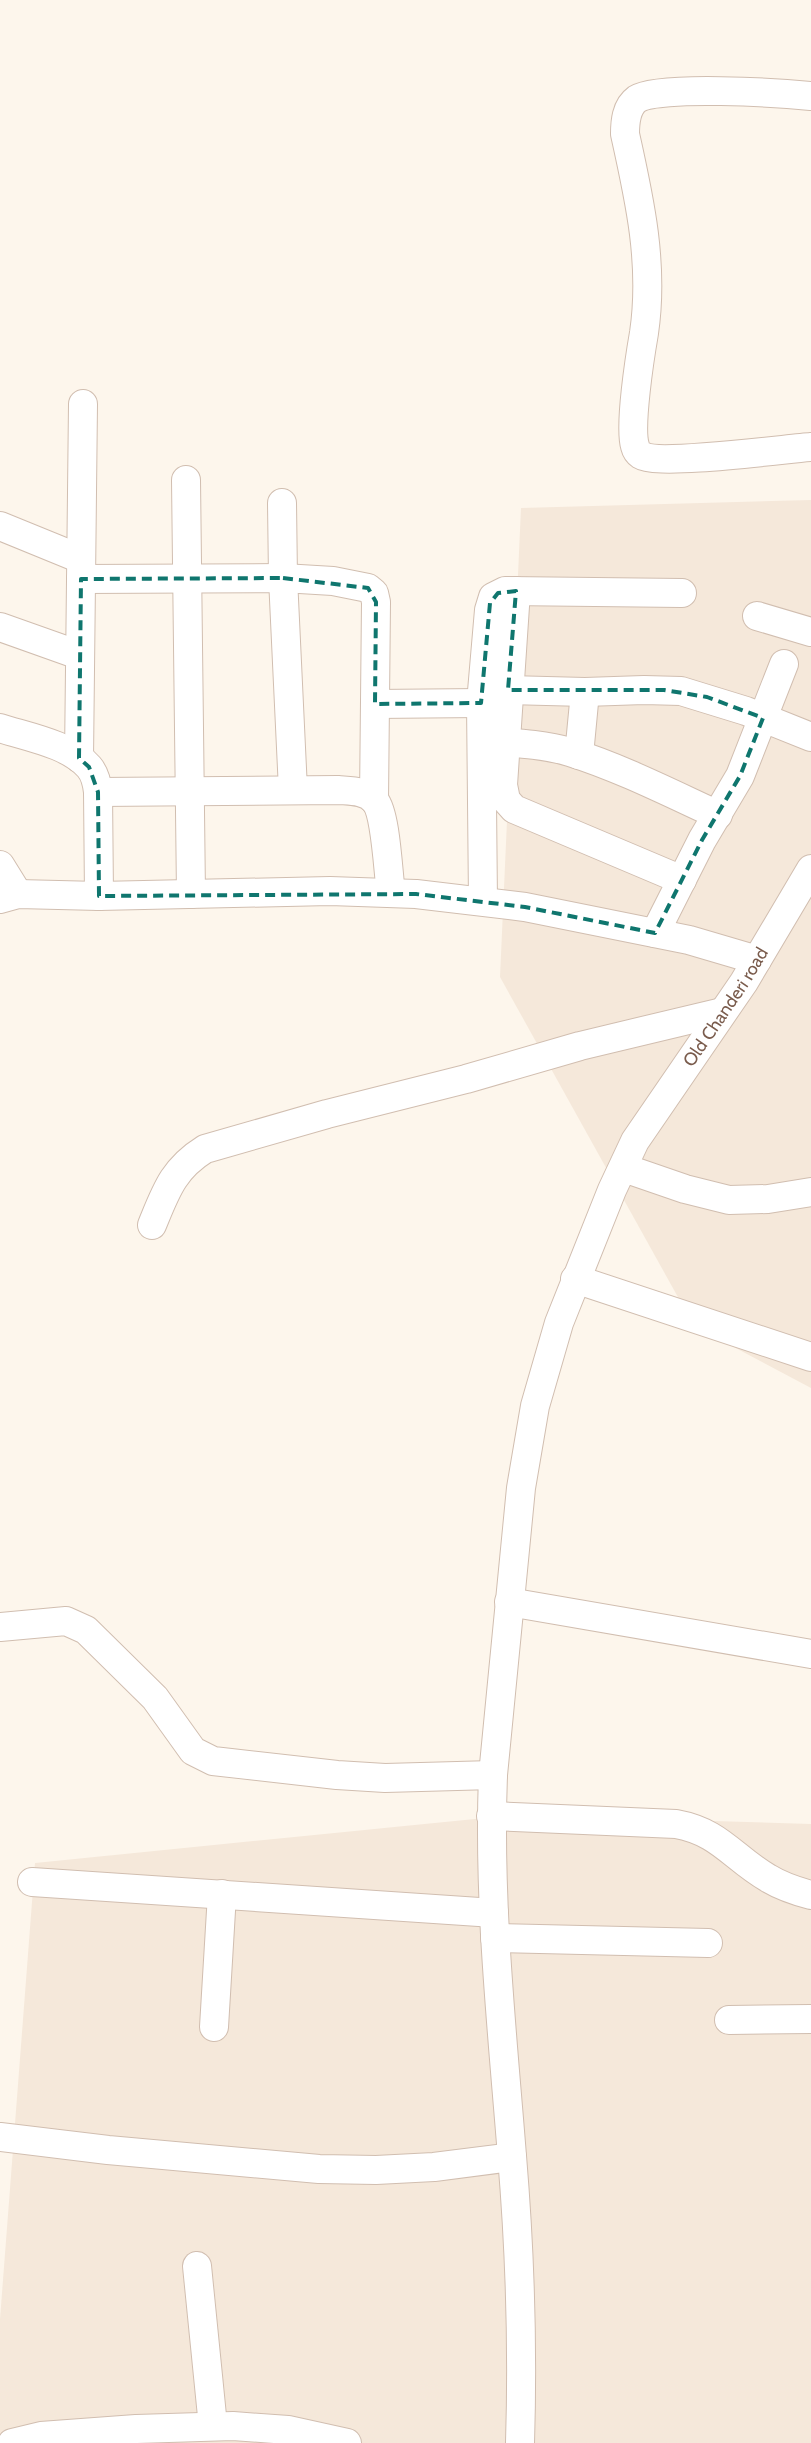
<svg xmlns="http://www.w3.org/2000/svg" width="811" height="2443" font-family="Cabin,sans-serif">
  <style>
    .residential { fill: #f5e8da }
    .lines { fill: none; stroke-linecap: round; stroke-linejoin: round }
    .minor-casing { stroke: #d1beb0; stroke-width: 30 }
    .minor { stroke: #fff; stroke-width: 28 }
    .marked { fill: none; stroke: #0f766e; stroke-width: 4; stroke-dasharray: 10 6; stroke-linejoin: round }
    .labels { text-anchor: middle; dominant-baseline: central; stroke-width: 5; stroke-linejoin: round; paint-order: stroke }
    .street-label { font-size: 18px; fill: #7a5c4d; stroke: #fffaf3 }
  </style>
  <rect width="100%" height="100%" fill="#fdf6ec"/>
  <!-- residential -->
  <g class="residential">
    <polygon points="811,500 811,1388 694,1326 500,977 521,508"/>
    <polygon points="514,1815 811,1824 811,2443 0,2443 0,2319 35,1863"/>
  </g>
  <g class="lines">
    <!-- minor casing -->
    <g class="minor-casing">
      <g id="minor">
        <path d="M 811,96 C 782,93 658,85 637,99 C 626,107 625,122 625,134 C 640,201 654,265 644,333 C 640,356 629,426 635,446 C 636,450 638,453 641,455 C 658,466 784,449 811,447"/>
        <polyline points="186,480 191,894"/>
        <polyline points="282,503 283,578 293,790"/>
        <polyline points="0,526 81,559"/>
        <polyline points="81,579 283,578 333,581 368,588 374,593 376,602 374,800"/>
        <polyline points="516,591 503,785 506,800 514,809 682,880"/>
        <polyline points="757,616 811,632"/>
        <polyline points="0,627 79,655"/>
        <polyline points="508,690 585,692 644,690 681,691 746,711 811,737"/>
        <polyline points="375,704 481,703"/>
        <path d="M 0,728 C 28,737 69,744 89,767 C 95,774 97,783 98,792 L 99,896"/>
        <path d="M 486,741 C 514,743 543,744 570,752 C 621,768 670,793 718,815"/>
        <polyline points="579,755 585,692"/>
        <polyline points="79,758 83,404"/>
        <path d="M 98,792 L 338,790 C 350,791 366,790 375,801 C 386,814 388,873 391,893"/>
        <polyline points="0,865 18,894"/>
        <polyline points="0,899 18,894 99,896 330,891 416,894 525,907 689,940 757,960"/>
        <polyline points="483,901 481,703 489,610 493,597 505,591 682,593"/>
        <polyline points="655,933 702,840 740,776 784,664"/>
        <polyline points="624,1168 685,1189 729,1200 768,1199 811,1192"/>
        <path d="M 152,1225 C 166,1191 173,1169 205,1149 L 327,1114 L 466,1079 L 580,1046 L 722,1012"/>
        <polyline points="575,1279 811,1357"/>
        <polyline points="509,1602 811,1654"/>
        <polyline points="0,1627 66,1621 86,1630 155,1698 193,1751 213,1761 337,1775 385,1778 493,1775"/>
        <path d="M 491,1816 L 676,1824 C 720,1832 732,1857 768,1878 C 781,1886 796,1891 811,1895"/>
        <polyline points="32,1882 494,1913"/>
        <polyline points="495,1938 708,1943"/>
        <polyline points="729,2020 811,2019"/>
        <polyline points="214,2027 222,1894"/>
        <polyline points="0,2137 108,2150 319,2169 376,2170 434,2167 512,2157"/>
        <polyline points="197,2266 213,2426"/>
        <polyline points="12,2443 41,2436 136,2429 233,2426 288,2430 347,2443"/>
        <path id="s1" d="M 520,2443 C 523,2347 520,2252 512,2156 C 502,2029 488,1902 493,1775 L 521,1488 L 535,1406 L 559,1323 L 612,1190 L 635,1141 L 744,982 L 811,869"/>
      </g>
    </g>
    <!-- minor -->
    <use href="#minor" class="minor"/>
  </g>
  <!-- marked area -->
  <path class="marked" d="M 283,578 L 368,588 L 376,602 L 375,704 L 481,703 L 490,603 L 498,593 L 516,591 L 508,690 L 664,690 L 707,697 L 763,718 L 740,776 L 702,840 L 655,933 L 525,907 L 416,894 L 99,896 L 98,792 L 89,767 L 79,758 L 81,579 Z"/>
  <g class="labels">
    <!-- street labels -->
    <g class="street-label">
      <text stroke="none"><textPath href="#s1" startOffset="1486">Old Chanderi road</textPath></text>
    </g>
  </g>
</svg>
